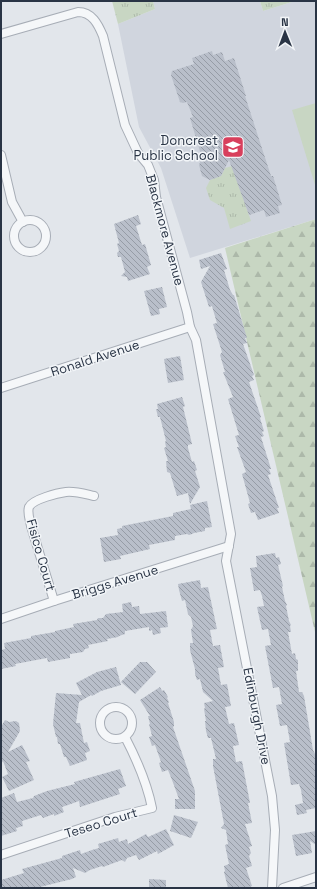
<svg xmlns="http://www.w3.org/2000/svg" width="317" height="889" font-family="'Space Grotesk',sans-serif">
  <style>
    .built { fill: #d0d5de }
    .grass { fill: #c8d6c3 }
    .forest { fill: url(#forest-firs) }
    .park { fill: url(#park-tufts) }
    .building { fill: url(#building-back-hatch) }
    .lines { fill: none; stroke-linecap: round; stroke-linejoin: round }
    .street-casing { stroke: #a7adb6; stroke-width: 10 }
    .street { stroke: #f5f7f9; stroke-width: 8 }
    .labels { text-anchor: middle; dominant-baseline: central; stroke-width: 3; stroke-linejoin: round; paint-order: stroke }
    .poi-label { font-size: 13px; fill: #293445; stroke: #f2f5f8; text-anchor: end }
    .street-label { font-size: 13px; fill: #293445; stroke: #f2f5f8 }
  </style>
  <defs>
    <pattern id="forest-firs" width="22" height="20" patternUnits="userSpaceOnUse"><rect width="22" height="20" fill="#c8d6c3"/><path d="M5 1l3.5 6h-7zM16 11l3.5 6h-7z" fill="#acb8a9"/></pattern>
    <pattern id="park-tufts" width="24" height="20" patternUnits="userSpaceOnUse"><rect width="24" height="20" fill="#c8d6c3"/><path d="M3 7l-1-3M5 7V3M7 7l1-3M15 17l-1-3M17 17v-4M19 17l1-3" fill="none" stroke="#acb8a9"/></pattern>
    <pattern id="building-back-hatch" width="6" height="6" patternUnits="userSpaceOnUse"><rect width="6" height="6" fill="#b9bfca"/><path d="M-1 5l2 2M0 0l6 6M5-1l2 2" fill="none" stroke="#969ca6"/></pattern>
  </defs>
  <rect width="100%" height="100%" fill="#e2e6eb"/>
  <!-- built -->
  <polygon class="built" points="153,1 260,1 263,11 295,1 316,1 316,219 190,258 161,168 139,127 118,24 155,9"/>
  <!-- grass -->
  <polygon class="grass" points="316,103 316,188 292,110"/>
  <!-- forest -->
  <polygon class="forest" points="316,219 316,636 225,248"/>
  <!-- park -->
  <g class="park">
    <polygon points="112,1 153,1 155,9 118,24"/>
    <polygon points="260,1 295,1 263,11"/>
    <polygon points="232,166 251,221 230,229 224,208 210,200 206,188 210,180 221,176 225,168"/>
  </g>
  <!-- building -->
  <g class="building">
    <polygon points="212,51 213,55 222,52 225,61 234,58 246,96 245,96 271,176 273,176 282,205 278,206 280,213 266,217 264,210 249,215 229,160 221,176 210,180 202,176 199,165 202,158 190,118 193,117 187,102 183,103 180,102 171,75 172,71 194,64 192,58"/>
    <polygon points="138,215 141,224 136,226 142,245 145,244 151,265 147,267 150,274 128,281 127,277 121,276 125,272 121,257 118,257 117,253 119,251 117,244 119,243 114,224"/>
    <polygon points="221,253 227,269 224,270 230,290 233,295 234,295 247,338 245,338 247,343 243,344 254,375 252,376 254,380 249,382 261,417 260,418 264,431 262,432 264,436 261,437 271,469 269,469 271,474 268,475 279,508 277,508 279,513 258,520 255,512 251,513 248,504 250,503 242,474 246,472 237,447 239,447 235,436 239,435 228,399 233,397 223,372 225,372 220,355 222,352 213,324 217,323 216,320 212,306 209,307 201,282 210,266 201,269 199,260"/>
    <polygon points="162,287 167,307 159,309 160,314 151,316 144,291"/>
    <polygon points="180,356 184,380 168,383 164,359"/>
    <polygon points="182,397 185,406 183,407 192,444 188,445 188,448 192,462 194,461 197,470 195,471 200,487 190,504 188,493 177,496 170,473 167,472 166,461 168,461 164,448 166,447 165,442 166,441 160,417 158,417 156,409 158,409 157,404"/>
    <polygon points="207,501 212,527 205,528 205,531 194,533 192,534 189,535 187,534 175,536 175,540 149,545 150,549 120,556 121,559 104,562 100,538 118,535 117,529 122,528 122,526 173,516 173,513 191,509 190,505"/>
    <polygon points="275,553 276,558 279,557 281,564 278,565 283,586 282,587 285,601 287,605 286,606 289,621 291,625 290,626 291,632 288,632 292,654 295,653 296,659 298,660 298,671 296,671 299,692 302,692 304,696 313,750 316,756 316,808 306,810 307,813 297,815 295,805 303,803 301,790 299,784 291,785 284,743 290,742 287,725 280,726 276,705 282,704 279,687 273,688 265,646 271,645 268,629 262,630 257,607 264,606 262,596 260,590 254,591 250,568 257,567 256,556"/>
    <polygon points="200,580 201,588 208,587 217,629 210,630 213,646 220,645 224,667 218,668 221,685 227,684 231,706 225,707 229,724 234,723 239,745 233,746 236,762 242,761 250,803 248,803 252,823 245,824 252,846 249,847 251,853 249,856 252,866 246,868 252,886 247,888 228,888 224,872 225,871 224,866 229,864 225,845 228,844 226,830 221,828 224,824 213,766 213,759 216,759 211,738 208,738 206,731 205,721 206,721 204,709 205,708 204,703 213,701 203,692 200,679 197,680 195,674 195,669 190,650 190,643 193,643 191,630 193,626 191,617 188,614 185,600 182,601 179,590 178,584"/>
    <polygon points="131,602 132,607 139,606 140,614 166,611 168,627 160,628 161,633 153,635 152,630 149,631 149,627 125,631 125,634 119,636 118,637 107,639 108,641 88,645 89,648 85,649 83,652 70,654 70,658 48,662 47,658 15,664 16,666 1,669 1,650 5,649 4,643 31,638 31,636 55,632 55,631 74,627 73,624 97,620 98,618 103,618 106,614 123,612 122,604"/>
    <polygon points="140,662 147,662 156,672 135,694 121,682"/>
    <polygon points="116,667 121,685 101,691 92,696 91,695 79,702 76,723 80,723 84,743 87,742 90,751 85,753 87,760 70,766 66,757 64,757 60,744 58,744 57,737 56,737 53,724 56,693 82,695 76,683 97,672"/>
    <polygon points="160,687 162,691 164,690 168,697 167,698 169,702 168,703 174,722 174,726 173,727 195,791 195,809 175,809 175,799 179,799 172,780 168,770 162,772 159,763 161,762 155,745 152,746 149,737 152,736 149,724 150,724 148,716 150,716 140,700"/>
    <polygon points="5,720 9,722 16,721 19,723 20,731 8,752 22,745 30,761 26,762 34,780 9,791 2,777 8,774 3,761 1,764 1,727"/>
    <polygon points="120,769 126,786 118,789 120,794 80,807 79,801 68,805 62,807 64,812 54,816 54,814 43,818 41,815 22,821 23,826 16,828 17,831 1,836 1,798 14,793 17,802 33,798 34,796 47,791 75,784 74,782"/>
    <polygon points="174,815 198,822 191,838 170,831"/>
    <polygon points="166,829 174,845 158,854 157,851 139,860 136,855 127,858 125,862 122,860 103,867 102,866 90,870 85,873 73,868 76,877 72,879 36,888 1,888 1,880 24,873 22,869 62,858 62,856 80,850 81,854 92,850 99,848 98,844 118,838 119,842 127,839 128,844 146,834 148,837"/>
    <polygon points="316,831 316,845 310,841 312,853 296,856 292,835"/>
    <polygon points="149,879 166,880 166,888 149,888"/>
  </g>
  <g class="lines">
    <!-- street casing -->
    <g class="street-casing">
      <g id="street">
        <path d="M 1,34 L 78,12 C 92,12 98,24 103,36 L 125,125 L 138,153 L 148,165 L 154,180 L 156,197 L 187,312 L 190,327 L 196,340 L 231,534 L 226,561 L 272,796 L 275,830 L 272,888"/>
        <polyline points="1,155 12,202 23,222"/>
        <circle cx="30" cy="236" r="16"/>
        <polyline points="1,388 190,327"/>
        <path d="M 54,601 L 31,526 C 30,520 27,513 29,507 C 33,499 58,493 66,492 C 75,491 85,494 94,496"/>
        <polyline points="1,619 54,601 229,546"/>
        <circle cx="116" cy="723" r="16"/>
        <path d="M 1,855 L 115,817 L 152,808 C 147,783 137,760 125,737"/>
        <polyline points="283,888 316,877"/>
      </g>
    </g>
    <!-- street -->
    <use href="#street" class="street"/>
  </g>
  <!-- icons -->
  <defs>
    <g id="school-square" transform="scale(1.15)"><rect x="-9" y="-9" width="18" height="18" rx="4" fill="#d83f5c" stroke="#f2f5f8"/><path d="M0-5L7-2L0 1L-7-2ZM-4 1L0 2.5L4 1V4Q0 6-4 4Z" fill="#fff"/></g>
  </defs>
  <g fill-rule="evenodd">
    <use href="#school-square" x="233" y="147"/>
  </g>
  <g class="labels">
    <!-- poi labels -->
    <g class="poi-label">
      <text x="218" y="140">Doncrest<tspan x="218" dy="15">Public School</tspan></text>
    </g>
    <!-- street labels -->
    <g class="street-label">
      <text transform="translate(165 230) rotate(75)">Blackmore Avenue</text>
      <text transform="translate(95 358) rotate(-18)">Ronald Avenue</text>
      <text transform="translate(41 555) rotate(74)">Fisico Court</text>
      <text transform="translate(115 582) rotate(-17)">Briggs Avenue</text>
      <text transform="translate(257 716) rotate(79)">Edinburgh Drive</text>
      <text transform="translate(101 823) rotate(-17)">Teseo Court</text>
    </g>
  </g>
  <!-- border -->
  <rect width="317" height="889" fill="none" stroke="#293445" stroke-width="4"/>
  <!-- north arrow -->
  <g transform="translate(285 32) rotate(359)" stroke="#f2f5f8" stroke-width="3" paint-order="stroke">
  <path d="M0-3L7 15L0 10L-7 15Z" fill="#293445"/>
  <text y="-6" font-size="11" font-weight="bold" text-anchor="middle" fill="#293445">N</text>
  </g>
</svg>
